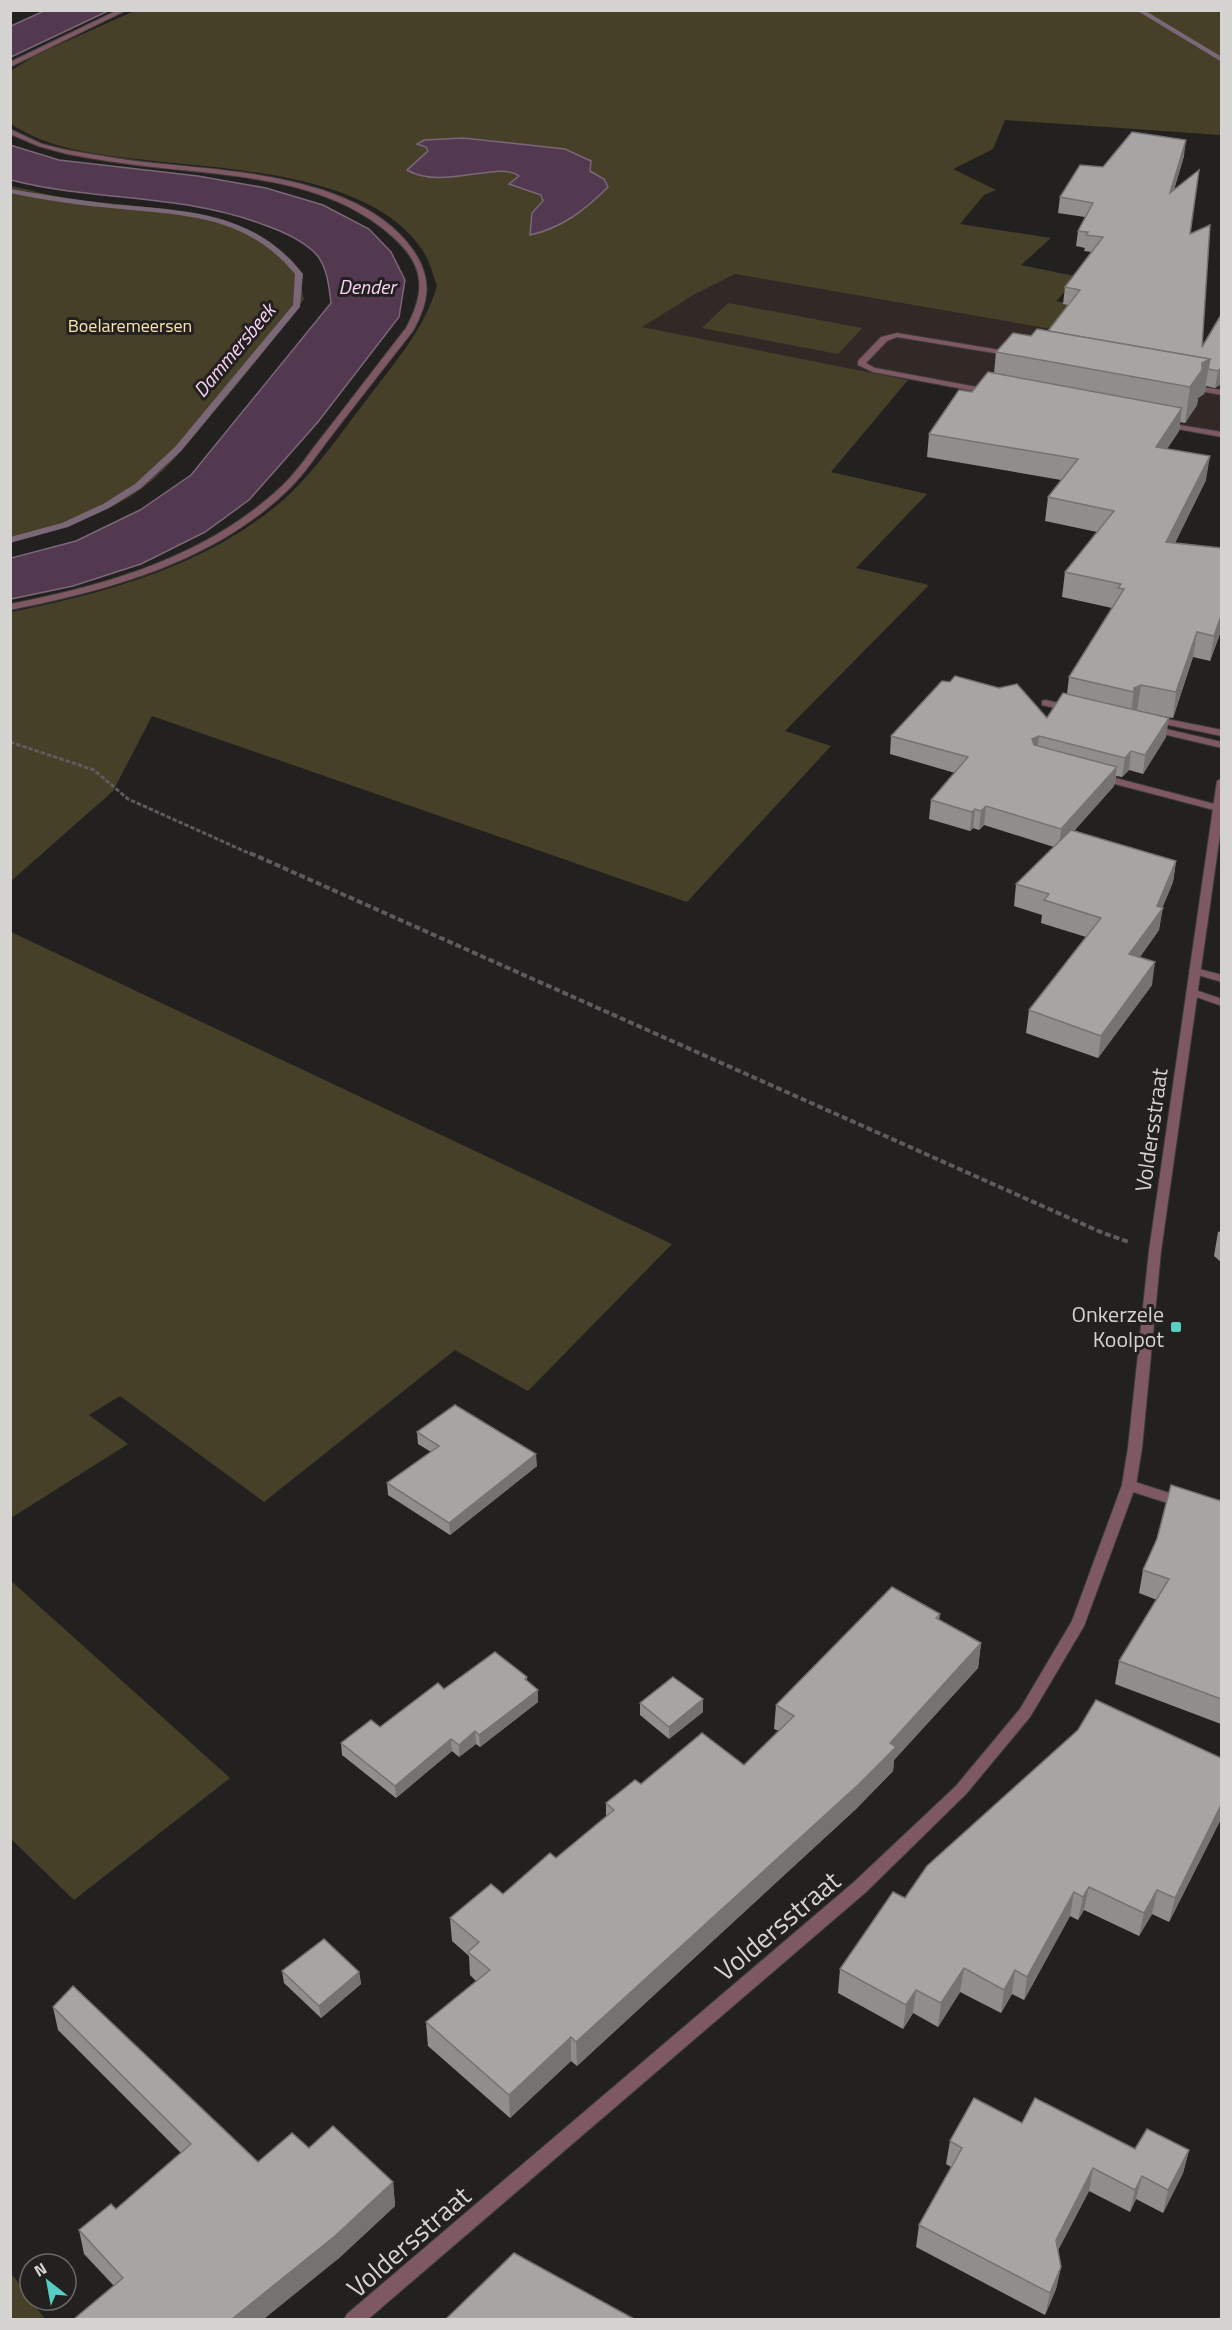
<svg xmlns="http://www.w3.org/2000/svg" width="1232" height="2330" font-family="'Titillium Web',sans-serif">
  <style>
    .built { fill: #322927 }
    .green { fill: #474029; fill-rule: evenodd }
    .water { fill: #533950; stroke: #7a6777; stroke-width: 1.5 }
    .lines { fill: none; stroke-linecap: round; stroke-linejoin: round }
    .stream { fill: #7a6777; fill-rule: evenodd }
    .service-casing { stroke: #3f3d3c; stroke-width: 2 }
    .minor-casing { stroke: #3f3d3c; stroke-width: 2 }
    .tertiary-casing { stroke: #3f3d3c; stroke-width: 2 }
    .path-far1 { stroke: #5d5b5b; stroke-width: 3; stroke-dasharray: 4.5 2; stroke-linecap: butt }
    .path { stroke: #5d5b5b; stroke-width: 4; stroke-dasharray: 6 3; stroke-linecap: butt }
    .service { fill: #7e5963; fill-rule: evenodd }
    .minor { fill: #7e5963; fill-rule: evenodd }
    .tertiary { fill: #7e5963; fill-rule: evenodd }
    .wall { fill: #908d8b }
    .shaded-wall { fill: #757371 }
    .building { fill: #a7a4a2; stroke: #757371; stroke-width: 1.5 }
    .poi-dot { fill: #57cec2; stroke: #232020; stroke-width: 2 }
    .labels { text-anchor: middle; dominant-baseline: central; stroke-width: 6; stroke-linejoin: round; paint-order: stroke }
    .far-park-label { font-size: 18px; fill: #f7e4a6; stroke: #232020 }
    .far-water-label { font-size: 20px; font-style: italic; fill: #fad2f6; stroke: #232020 }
    .street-label { font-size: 22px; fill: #d4d3d2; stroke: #232020 }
    .poi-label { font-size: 22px; fill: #d4d3d2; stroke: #232020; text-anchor: end }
    .near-street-label { font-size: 27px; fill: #d4d3d2; stroke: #232020 }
  </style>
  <rect width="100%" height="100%" fill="#232020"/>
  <!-- built -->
  <polygon class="built" points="735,274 1221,359 1221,437 908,380 641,327 695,294"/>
  <!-- green -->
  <g class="green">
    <path d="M 134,11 L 1221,11 L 1221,135 L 1005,120 L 993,149 L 953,169 L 996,190 L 984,195 L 960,224 L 1051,238 L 1021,265 L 1079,277 L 1056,301 L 1075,305 L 1051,329 L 735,274 L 695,294 L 642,327 L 908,380 L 831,472 L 927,494 L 856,568 L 929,585 L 785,731 L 831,746 L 687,902 L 152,716 L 113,791 L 11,881 L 11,612 C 106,593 205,566 281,502 C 314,473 341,433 368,398 C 395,362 424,330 437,286 C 433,274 429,259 421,248 C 367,170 215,169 128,158 C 87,153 45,147 11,124 L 12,70 L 36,55 ZM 463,138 L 565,149 L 590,171 L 600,176 L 530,235 L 532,213 L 543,201 L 541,195 L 510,184 L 520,176 C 497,159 444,191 407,170 L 428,151 L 426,147 L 417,144 L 424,140 Z"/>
    <path d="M 10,186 C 31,190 52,196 73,199 C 144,209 237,206 291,260 C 299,267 301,288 304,299 C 275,338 245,376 213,413 C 193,438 164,474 137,492 C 100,517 54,531 11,541 Z"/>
    <polygon points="728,303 862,328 838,354 702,328"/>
    <polygon points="11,932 672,1244 528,1391 455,1350 264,1502 120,1396 89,1415 128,1444 11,1518"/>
    <polygon points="10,1580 230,1778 74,1900 11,1839"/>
    <polygon points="11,2273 45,2319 11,2319"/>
  </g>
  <!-- water -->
  <g class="water">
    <polygon points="46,10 108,10 108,11 11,57 11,26"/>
    <path d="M 463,138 L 565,149 L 591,161 L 590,171 L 604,179 L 608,187 C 585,210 562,228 530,235 L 532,213 L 543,201 L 541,195 L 509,184 L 519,176 C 500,160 442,191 407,170 L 428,151 L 426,147 L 417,144 L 424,140 Z"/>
    <path d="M 10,145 L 59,160 L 198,176 L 266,188 L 323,205 L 369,229 L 391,252 L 405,280 L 399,317 L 318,422 L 249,500 L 205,532 L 141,564 L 73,586 L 11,599 L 11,558 L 76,541 L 140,510 L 191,475 L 331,303 C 329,286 327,264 314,252 C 300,239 284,232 267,226 C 184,193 95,202 11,180 Z"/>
  </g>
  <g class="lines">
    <!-- stream -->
    <g class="stream">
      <polygon points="10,10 16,10 10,14"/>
      <polygon points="1136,10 1144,10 1222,57 1222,62"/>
      <path d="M 10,189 C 44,195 77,200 111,204 C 184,211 253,210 303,274 L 300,307 L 181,451 L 141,488 L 109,508 L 68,527 L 10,543 L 10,537 L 62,523 L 103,504 L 135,484 L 175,447 L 293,305 L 295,274 C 244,213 184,216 111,208 C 77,205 44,200 10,193 Z"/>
    </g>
    <!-- service casing -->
    <g class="service-casing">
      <g id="service">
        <polygon points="118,10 127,10 10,67 10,62"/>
        <path d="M 10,129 L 42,144 L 67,150 C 96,155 124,160 153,163 C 234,171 362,177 413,250 C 433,279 429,302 413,331 C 386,365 359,400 332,435 C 318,453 306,472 290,488 C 215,562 110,590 10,610 L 10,604 C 108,585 208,556 282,486 C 299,470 311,450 325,433 C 352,398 379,363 406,328 C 425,293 426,267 394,238 C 328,177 229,176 144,166 C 118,163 93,159 67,154 L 38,146 L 10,134 Z"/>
        <polygon points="897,333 1012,352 1016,354 1012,356 897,337 887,341 866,363 875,368 993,390 993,394 990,394 873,372 858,365 858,361 881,337"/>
        <polygon points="1188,385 1222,390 1222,395 1188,389"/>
        <polygon points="1161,422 1222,432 1222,437 1161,426"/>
        <polygon points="1045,700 1072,706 1074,708 1069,711 1042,705 1042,701"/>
        <polygon points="1152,716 1222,730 1222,736 1149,721 1149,717"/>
        <polygon points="1153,726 1222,742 1222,748 1150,731 1150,727"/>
        <polygon points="1100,774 1222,806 1222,810 1218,811 1096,779 1095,777"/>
        <polygon points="1195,968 1222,975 1222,982 1191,973 1189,971 1191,969"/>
        <polygon points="1192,989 1222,999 1222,1006 1188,994 1186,992"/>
      </g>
    </g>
    <!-- minor casing -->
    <g class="minor-casing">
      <polygon id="minor" points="1129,1480 1188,1499 1190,1503 1188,1507 1183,1508 1124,1489 1122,1485 1124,1481"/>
    </g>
    <!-- tertiary casing -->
    <g class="tertiary-casing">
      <polygon id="tertiary" points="1222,778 1222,820 1161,1251 1142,1448 1136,1485 1084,1626 1030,1717 966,1794 866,1892 367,2320 344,2320 347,2314 854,1882 956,1786 1020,1709 1072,1621 1122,1485 1128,1448 1149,1251 1217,781"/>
    </g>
    <!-- path-far1 -->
    <polyline class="path-far1" points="10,742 94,770 128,799 253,855"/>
    <!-- path -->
    <polyline class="path" points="250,853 1103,1233 1129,1242"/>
    <!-- service -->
    <use href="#service" class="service"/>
    <!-- minor -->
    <use href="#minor" class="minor"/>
    <!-- tertiary -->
    <use href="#tertiary" class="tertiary"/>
  </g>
  <!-- wall -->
  <g class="wall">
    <polygon points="1184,156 1174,190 1190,234 1202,347 1221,315 1221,384 1215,388 1206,386 1204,394 1198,398 1197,405 1185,423 1180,422 1179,431 1167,449 1206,480 1175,543 1221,631 1210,661 1193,657 1173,718 1137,711 1166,737 1143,774 1129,770 1122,777 1116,776 1114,786 1074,831 1176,861 1173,882 1162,908 1159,930 1140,957 1152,985 1098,1058 1026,1033 1029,1010 1086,937 1041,923 1042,915 1014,906 1016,884 1054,847 984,825 979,830 973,828 970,831 929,819 931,800 955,773 890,754 891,736 1047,718 1067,694 1069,677 1112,608 1062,597 1065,572 1097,532 1045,521 1048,497 1061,480 927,457 929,434 972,392 994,373 996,352 1031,336 1048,331 1068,305 1063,304 1065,287 1092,252 1084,251 1085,248 1076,246 1078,231 1085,217 1058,213 1060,197 1103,167"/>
    <polygon points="1221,1231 1221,1262 1214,1256 1218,1232"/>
    <polygon points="417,1432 537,1466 450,1535 388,1495 387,1483 431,1452 418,1444"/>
    <polygon points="1221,1501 1221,1724 1115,1684 1119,1661 1157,1600 1139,1593 1143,1570"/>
    <polygon points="940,1614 939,1620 981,1643 978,1668 894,1760 893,1771 856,1809 577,2066 571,2061 510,2118 428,2046 426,2022 476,1981 470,1975 469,1956 452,1941 450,1918 503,1894 556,1858 606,1817 606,1803 641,1784 744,1765 779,1731 774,1729 776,1705"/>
    <polygon points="527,1677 527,1681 538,1690 538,1702 480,1747 476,1744 459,1757 452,1751 396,1798 342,1755 341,1743 380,1727 444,1689"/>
    <polygon points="703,1699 703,1712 669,1739 640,1715 640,1703"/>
    <polygon points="1221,1758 1221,1822 1220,1821 1169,1922 1152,1914 1139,1936 1084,1910 1078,1920 1070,1916 1024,2000 1012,1994 1001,2013 960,1992 938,2027 913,2013 903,2029 838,1993 840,1969 905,1898"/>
    <polygon points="282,1971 359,1972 361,1984 321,2018 284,1983"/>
    <polygon points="53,2007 258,2162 309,2148 393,2182 395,2206 338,2259 114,2286 84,2254 79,2230 116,2209 181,2153 58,2030"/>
    <polygon points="1022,2123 1135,2149 1189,2150 1183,2173 1163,2213 1136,2199 1130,2212 1089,2191 1058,2250 1061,2267 1056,2289 1045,2315 916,2247 919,2225 951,2167 946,2164 950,2141"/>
  </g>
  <!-- shaded-wall -->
  <g class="shaded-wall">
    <polygon points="1186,140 1184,156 1168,209 1170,193"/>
    <polygon points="1210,359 1204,394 1198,398 1197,405 1185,423 1190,387 1202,363"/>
    <polygon points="1221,368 1221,384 1215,388 1218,371"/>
    <polygon points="1182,408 1179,431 1152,471 1156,447"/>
    <polygon points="1210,456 1206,480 1163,567 1166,542"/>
    <polygon points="1221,616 1221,631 1210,661 1214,636"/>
    <polygon points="1197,632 1193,657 1173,718 1176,692"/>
    <polygon points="1141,685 1137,711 1131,714 1134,688"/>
    <polygon points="1169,718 1166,737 1143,774 1145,755"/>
    <polygon points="1039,736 1037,755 1032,739"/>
    <polygon points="1131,751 1129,770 1122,777 1125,758"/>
    <polygon points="1117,767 1114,786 1059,848 1061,829"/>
    <polygon points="986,806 984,825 979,830 981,811"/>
    <polygon points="975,809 973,828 970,831 972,812"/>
    <polygon points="1176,861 1173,882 1162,909 1163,908 1159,930 1126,976 1129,954 1157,906"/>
    <polygon points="1155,962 1152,985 1098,1058 1101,1036"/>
    <polygon points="536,1454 537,1466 450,1535 449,1523"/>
    <polygon points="981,1643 978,1668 894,1760 893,1771 856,1809 577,2066 576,2042 890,1743"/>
    <polygon points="538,1690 538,1702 480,1747 479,1735"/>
    <polygon points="703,1699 703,1712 669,1739 669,1727"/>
    <polygon points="475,1731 476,1744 459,1757 459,1745"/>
    <polygon points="451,1739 452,1751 396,1798 395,1786"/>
    <polygon points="1221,1805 1221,1814 1220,1821 1169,1922 1175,1898"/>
    <polygon points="1089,1887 1084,1910 1078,1920 1083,1897"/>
    <polygon points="1157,1890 1152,1914 1139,1936 1144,1913"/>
    <polygon points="1074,1892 1070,1916 1024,2000 1027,1977"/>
    <polygon points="964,1968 960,1992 938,2027 941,2003"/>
    <polygon points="1015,1970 1012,1994 1001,2013 1004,1990"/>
    <polygon points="359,1972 361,1984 321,2018 319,2006"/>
    <polygon points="916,1990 913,2013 903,2029 906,2005"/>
    <polygon points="571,2037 571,2061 510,2118 509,2095"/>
    <polygon points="1189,2150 1183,2173 1163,2213 1168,2190"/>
    <polygon points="1093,2168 1089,2191 1052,2262 1056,2240"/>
    <polygon points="1142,2176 1136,2199 1130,2212 1135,2190"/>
    <polygon points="393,2182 395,2206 338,2259 264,2319 232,2319"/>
    <polygon points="1061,2267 1056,2289 1045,2315 1050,2293"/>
  </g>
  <!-- building -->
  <g class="building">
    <polygon points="1132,132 1186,140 1170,193 1199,170 1190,234 1210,225 1202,347 1221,315 1221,368 1218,371 1208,369 1210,359 1048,331 1080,290 1065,287 1103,237 1086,235 1088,232 1078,231 1093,203 1060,197 1080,165 1103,167"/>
    <polygon points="1037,329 1210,359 1202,363 1202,370 1190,387 996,352 1013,333 1031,336"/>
    <polygon points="988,372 1182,408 1156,447 1210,456 1166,542 1221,548 1221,616 1214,636 1197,632 1176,692 1141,685 1134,688 1134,692 1069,677 1124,589 1118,588 1121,584 1065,572 1114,511 1048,497 1078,459 929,434 959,390 972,392"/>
    <polygon points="955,676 999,688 1017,684 1047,718 1063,693 1169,718 1145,755 1131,751 1125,758 1039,736 1032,739 1034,745 1117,767 1061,829 986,806 981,811 975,809 972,812 931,800 968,757 891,736 942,681 950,682"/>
    <polygon points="1071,830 1176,861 1157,906 1163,908 1129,954 1155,962 1101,1036 1029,1010 1101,918 1044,900 1049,894 1016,884"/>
    <polygon points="455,1405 536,1454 449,1523 387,1483 439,1446 417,1432"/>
    <polygon points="1171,1485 1221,1501 1221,1699 1119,1661 1169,1579 1143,1570 1157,1539"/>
    <polygon points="892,1587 940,1614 936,1618 981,1643 890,1743 896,1747 858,1785 576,2042 571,2037 509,2095 426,2022 490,1970 468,1952 479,1942 450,1918 491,1884 503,1894 550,1853 556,1858 614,1810 606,1803 635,1780 641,1784 702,1733 744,1765 794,1716 776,1705"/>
    <polygon points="495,1652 527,1677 525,1679 538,1690 479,1735 475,1731 459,1745 451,1739 395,1786 341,1743 371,1720 380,1727 438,1683 444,1689"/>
    <polygon points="673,1677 703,1699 669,1727 640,1703"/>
    <polygon points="1096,1700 1221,1758 1221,1805 1175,1898 1157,1890 1144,1913 1089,1887 1083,1897 1074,1892 1027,1977 1015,1970 1004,1990 964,1968 941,2003 916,1990 906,2005 840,1969 893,1892 905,1898 927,1866 1078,1730"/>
    <polygon points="324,1939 359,1972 319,2006 282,1971"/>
    <polygon points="73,1986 258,2162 292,2133 309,2148 333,2126 393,2182 335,2236 232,2319 74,2319 123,2278 79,2230 111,2204 116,2209 191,2144 53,2007"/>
    <polygon points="974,2098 1022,2123 1035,2098 1135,2149 1147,2129 1189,2150 1168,2190 1142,2176 1135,2190 1093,2168 1056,2240 1061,2267 1050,2293 919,2225 962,2148 950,2141"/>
    <polygon points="514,2253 634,2319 446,2319"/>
  </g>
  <!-- markers -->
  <rect class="poi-dot" x="1170" y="1321" width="12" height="12" rx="3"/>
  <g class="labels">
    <!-- far-park labels -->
    <g class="far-park-label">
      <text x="130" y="325">Boelaremeersen</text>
    </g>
    <!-- far-water labels -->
    <g class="far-water-label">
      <text x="367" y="286">Dender</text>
      <text transform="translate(234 350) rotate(-50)">Dammersbeek</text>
    </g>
    <!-- street labels -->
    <g class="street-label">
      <text transform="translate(1151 1130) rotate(-82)">Voldersstraat</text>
    </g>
    <!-- poi labels -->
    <g class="poi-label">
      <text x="1164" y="1314">Onkerzele<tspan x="1164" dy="25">Koolpot</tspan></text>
    </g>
    <!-- near-street labels -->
    <g class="near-street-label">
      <text transform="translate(777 1925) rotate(-40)">Voldersstraat</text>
      <text transform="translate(408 2241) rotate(-41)">Voldersstraat</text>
    </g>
  </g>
  <!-- border -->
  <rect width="1232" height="2330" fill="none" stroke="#d4d3d2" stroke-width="24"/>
  <!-- north arrow -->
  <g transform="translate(48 2282) rotate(329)"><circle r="28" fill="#232020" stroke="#6a6867" stroke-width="1.5"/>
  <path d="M0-4.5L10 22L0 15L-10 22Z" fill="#57cec2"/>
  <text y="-9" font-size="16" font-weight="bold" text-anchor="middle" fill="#d4d3d2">N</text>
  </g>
</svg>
